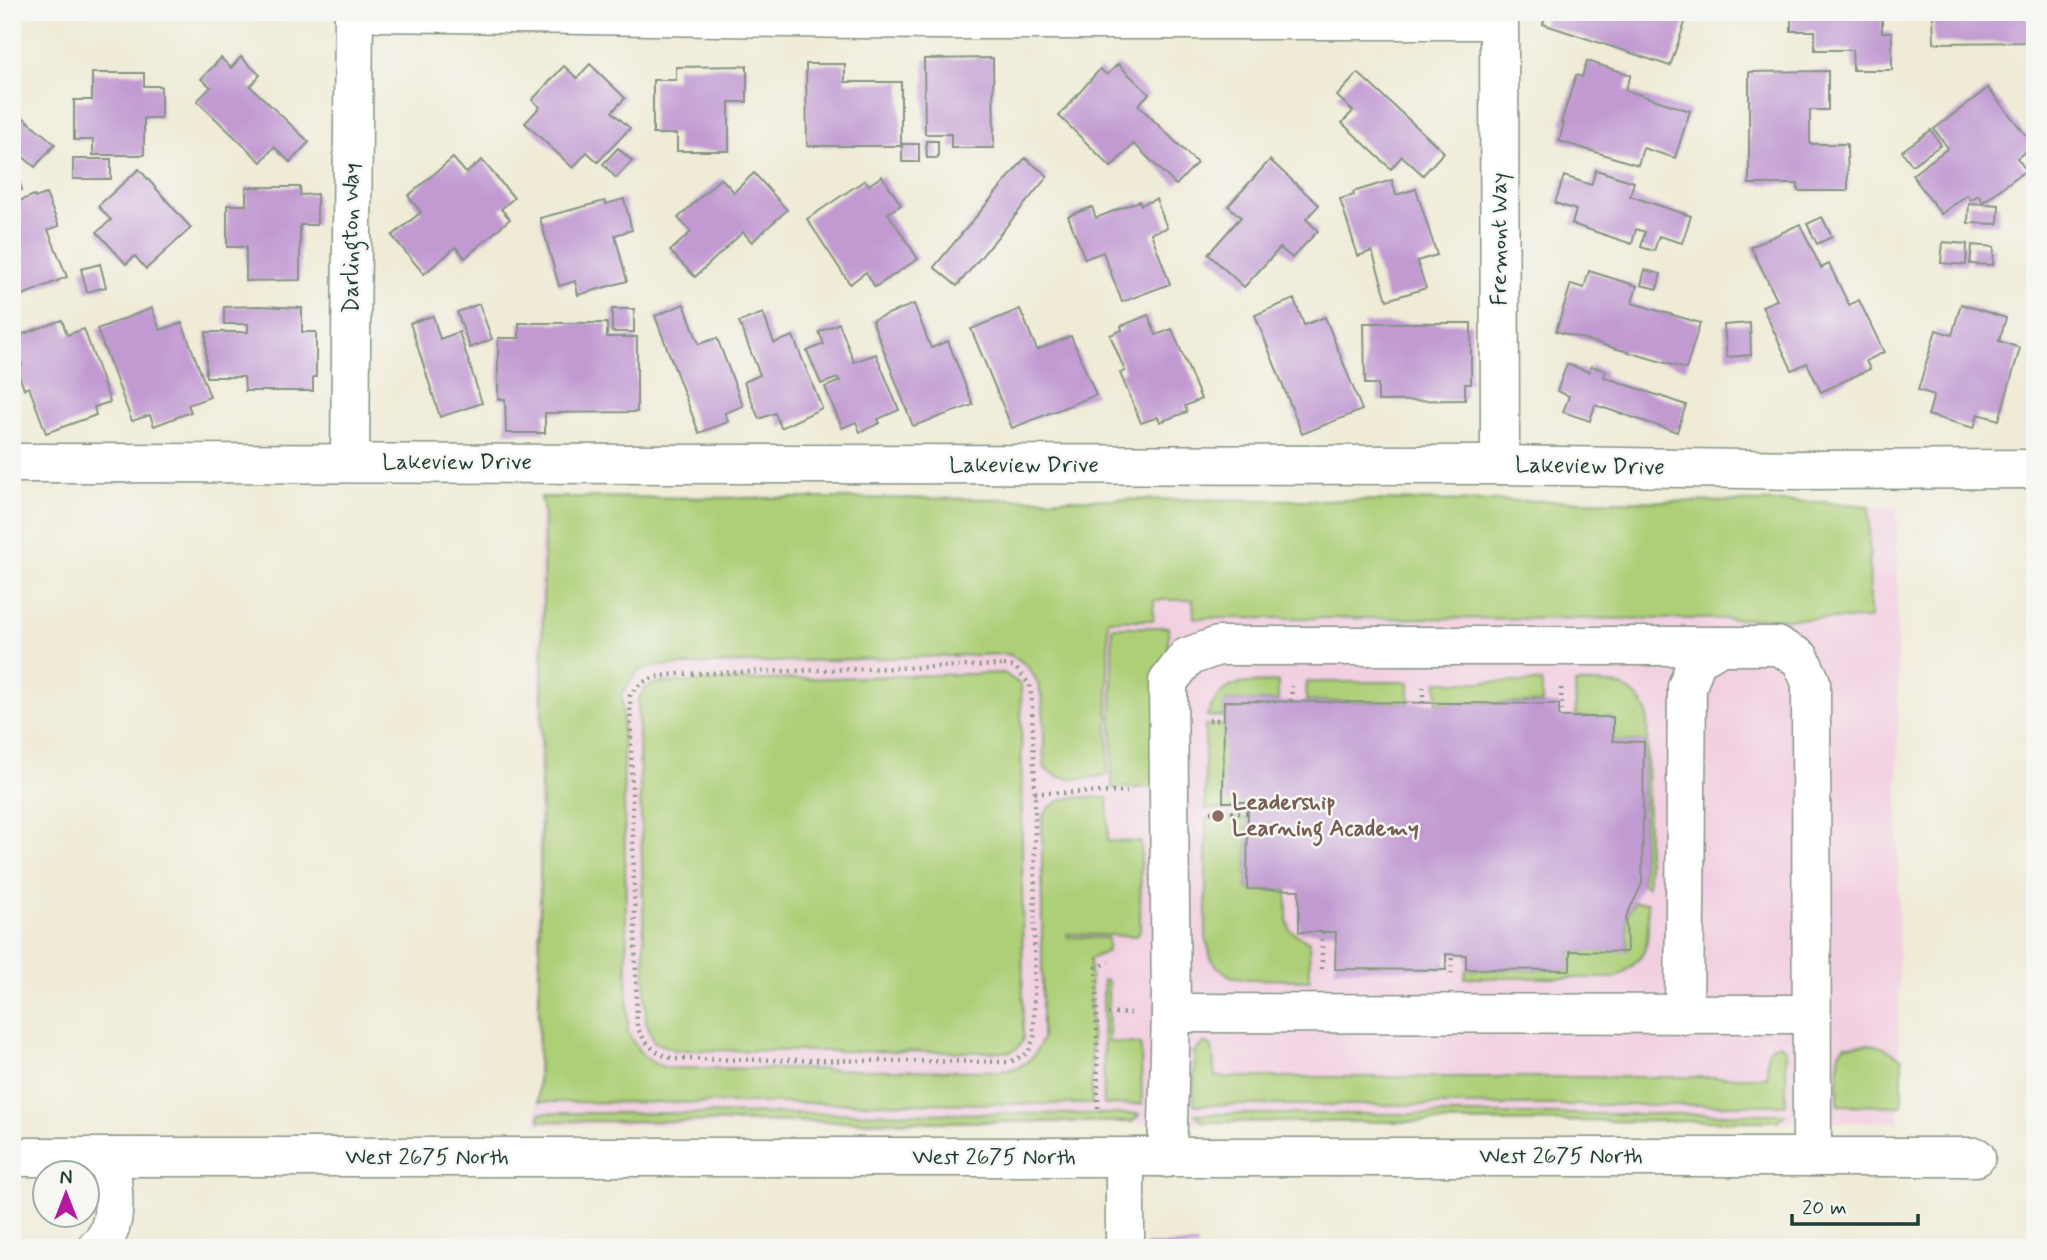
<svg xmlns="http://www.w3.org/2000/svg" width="2047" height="1260" font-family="Mynerve,sans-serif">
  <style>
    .built { fill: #f2cfe1 }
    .green { fill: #adcf77; stroke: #668656; stroke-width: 2 }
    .building { fill: #c19ad2 }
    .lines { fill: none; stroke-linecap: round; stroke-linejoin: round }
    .minor-casing { stroke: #879485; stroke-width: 41 }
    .path { stroke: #879485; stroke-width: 4.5; stroke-dasharray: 2 5; stroke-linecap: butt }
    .minor { stroke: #fff; stroke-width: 38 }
    .education-dot { fill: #8d6e63; stroke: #f6f6f2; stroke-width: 2.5 }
    .labels { text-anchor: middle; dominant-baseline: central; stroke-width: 5; stroke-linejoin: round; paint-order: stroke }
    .street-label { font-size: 23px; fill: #1f3d34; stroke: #f6f6f2 }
    .education-label { font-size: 23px; font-weight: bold; fill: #785e54; stroke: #f6f6f2; text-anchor: start }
  </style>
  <rect width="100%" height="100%" fill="#f6f6f2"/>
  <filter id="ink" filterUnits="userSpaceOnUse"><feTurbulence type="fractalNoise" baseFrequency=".0143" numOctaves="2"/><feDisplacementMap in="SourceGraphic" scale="14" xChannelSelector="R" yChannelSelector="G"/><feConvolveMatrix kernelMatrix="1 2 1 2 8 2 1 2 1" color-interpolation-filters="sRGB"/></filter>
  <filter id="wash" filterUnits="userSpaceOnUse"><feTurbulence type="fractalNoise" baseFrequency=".00686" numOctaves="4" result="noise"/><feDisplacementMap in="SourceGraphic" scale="28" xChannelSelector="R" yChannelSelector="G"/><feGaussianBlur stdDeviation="1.57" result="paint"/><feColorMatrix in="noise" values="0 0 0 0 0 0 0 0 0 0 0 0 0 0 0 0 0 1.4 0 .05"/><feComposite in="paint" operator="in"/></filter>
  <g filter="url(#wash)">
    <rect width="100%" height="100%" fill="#efebd6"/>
    <!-- built -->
    <polygon class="built" points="1897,507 1899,1122 536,1125 539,511"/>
    <!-- green -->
    <g class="green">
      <path d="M 541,497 L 1823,502 L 1869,506 L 1870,619 L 1194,618 L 1193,600 L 1154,600 L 1153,620 L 1108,620 L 1108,775 C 1089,778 1058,784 1044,767 C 1042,728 1054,670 1007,654 L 656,666 L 638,671 L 622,693 L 628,1032 C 638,1052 646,1063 668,1068 L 1002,1071 C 1024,1068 1035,1059 1042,1039 L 1042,818 C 1055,792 1083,797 1108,798 L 1108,841 L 1141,842 L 1140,930 L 1137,936 L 1067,934 L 1068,937 L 1108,938 L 1108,951 L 1090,959 L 1092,1104 L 538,1102 L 544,513 Z"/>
      <polygon points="1112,627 1168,627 1170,788 1112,788"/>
      <path d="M 1004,673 L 1021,685 L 1023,1037 C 1021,1046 1017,1050 1008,1052 L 674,1050 L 654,1042 L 646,1022 L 638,701 L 644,689 L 657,683 Z"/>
      <path d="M 1278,682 L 1278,701 L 1225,701 L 1224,717 L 1207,716 C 1223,677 1241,684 1278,682 Z"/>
      <polygon points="1307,682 1409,682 1409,703 1306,701"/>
      <rect x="1437" y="682" width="105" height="21"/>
      <path d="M 1575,683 C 1606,683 1632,680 1647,712 L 1648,886 L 1642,884 L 1644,742 L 1613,741 L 1613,717 L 1576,717 Z"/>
      <polygon points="1205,725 1224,725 1248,802 1248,810 1205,809"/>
      <polygon points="1206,818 1248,818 1247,889 1287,890 1287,919 1290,930 1309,942 1310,980 1247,979 1230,976 1217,966 1211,958 1206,937"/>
      <path d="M 1634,902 L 1648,902 C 1647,944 1654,954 1615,978 L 1465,978 L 1466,969 L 1569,970 L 1570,951 L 1627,951 L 1626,917 Z"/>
      <polygon points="1103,980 1108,981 1109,1042 1139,1044 1141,1047 1142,1104 1104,1105"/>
      <polygon points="1204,1043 1212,1047 1215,1077 1767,1077 1768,1050 1772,1045 1780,1044 1786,1049 1786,1105 1194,1105 1194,1052"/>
      <polygon points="1870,1044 1882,1047 1902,1058 1902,1106 1838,1105 1839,1052 1845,1045"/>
      <polygon points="540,1113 1140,1114 1132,1122 540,1121"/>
      <polygon points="1195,1114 1785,1114 1777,1121 1204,1122"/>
    </g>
    <g id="blocks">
      <!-- building -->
      <g class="building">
        <polygon points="1547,12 1682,12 1688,14 1670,66 1543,24"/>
        <polygon points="1791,12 1882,12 1882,32 1892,32 1892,70 1853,70 1852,50 1815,50 1815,31 1791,31"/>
        <polygon points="1933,12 2035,12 2035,42 1934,43"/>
        <polygon points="241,57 260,75 250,86 309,142 290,162 274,147 261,162 197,101 211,87 201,79 221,58 231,68"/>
        <polygon points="993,58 994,148 951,148 951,134 925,134 924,59"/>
        <polygon points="1587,61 1631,75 1625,90 1690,111 1675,158 1643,148 1638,165 1559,141 1564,123 1561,123 1576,75 1582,77"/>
        <polygon points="590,64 625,98 612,112 630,128 598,162 587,152 573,168 525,123 540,107 532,100 564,66 577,78"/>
        <polygon points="806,64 845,64 845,82 901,82 901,146 807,146"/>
        <polygon points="1118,64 1149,94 1138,105 1197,163 1176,185 1134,144 1111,167 1059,116 1100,69 1107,75"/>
        <polygon points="747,66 747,102 729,102 729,151 677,151 677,134 653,134 653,80 676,80 676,67"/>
        <polygon points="1828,71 1828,110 1810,110 1810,144 1847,144 1848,191 1798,191 1798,184 1749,184 1749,72"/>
        <polygon points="92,73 144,73 144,86 161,86 161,118 144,118 144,155 93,155 93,140 74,140 74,100 92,100"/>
        <polygon points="1358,73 1444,152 1423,175 1402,156 1391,169 1342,123 1353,111 1337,96"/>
        <polygon points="1988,88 2034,145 2017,158 2026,170 1983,202 1978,195 1971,200 1967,195 1941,214 1912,175 1948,148 1934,129"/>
        <polygon points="12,108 55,144 35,167 14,149 12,151"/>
        <polygon points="1931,130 1941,145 1912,165 1902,151"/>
        <polygon points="926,141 938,141 938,158 927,158"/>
        <rect x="902" y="144" width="17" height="18"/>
        <polygon points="618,148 632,161 616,178 603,164"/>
        <polygon points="453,158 466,173 482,160 514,198 501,209 510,219 465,258 456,247 424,274 392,236 421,212 408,196"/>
        <polygon points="1025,158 1048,176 957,286 934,267"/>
        <rect x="73" y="159" width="38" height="20"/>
        <polygon points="1270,160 1319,205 1306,219 1318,231 1292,258 1280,248 1244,287 1208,254 1241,217 1228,206"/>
        <polygon points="139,169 191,228 146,269 135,256 126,264 97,232 111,220 98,206"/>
        <polygon points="1596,170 1634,182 1630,196 1691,216 1682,243 1659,236 1654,251 1641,247 1645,232 1636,229 1632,244 1572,224 1576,210 1555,203 1564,176 1591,185"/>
        <polygon points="16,172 22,190 12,193 12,173"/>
        <polygon points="754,173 787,210 752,242 743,232 695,277 670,251 691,232 678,218 721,178 734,192"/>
        <polygon points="882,176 901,205 888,213 918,259 875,287 866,272 850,284 807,219 865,180 869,185"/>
        <polygon points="1392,180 1396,195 1416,189 1437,255 1417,261 1426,288 1387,300 1372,251 1358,256 1340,199 1354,195 1353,192"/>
        <polygon points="246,187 300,187 300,195 317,194 317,225 300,225 300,280 246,281 246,247 227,247 227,205 246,205"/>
        <polygon points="46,194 59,226 48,230 67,277 18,297 12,283 12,204 34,195 35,198"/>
        <polygon points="624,199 632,230 615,235 627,281 578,295 575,281 559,286 540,218 605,201 606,204"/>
        <polygon points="1156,199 1167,228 1151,233 1170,284 1122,302 1103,252 1085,259 1068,216 1092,207 1096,218 1139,201 1141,205"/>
        <polygon points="1969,203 1999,205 1998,224 1968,223"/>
        <polygon points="1822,217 1832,237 1817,244 1807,224"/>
        <polygon points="1800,224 1821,268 1829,264 1849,305 1859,300 1884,352 1866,361 1870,369 1821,392 1807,363 1792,370 1762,306 1777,300 1751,247"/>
        <polygon points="1943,242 1967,244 1966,265 1941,263"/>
        <polygon points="1972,245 1994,247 1993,265 1970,264"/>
        <polygon points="100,264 106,287 87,292 81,269"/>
        <polygon points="1645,270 1661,274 1657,289 1641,285"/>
        <polygon points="1589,271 1637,286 1632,303 1700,323 1686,369 1556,331 1571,284 1584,288"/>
        <polygon points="1294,299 1304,325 1325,317 1362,410 1302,434 1255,315"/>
        <polygon points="479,304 492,339 470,348 457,312"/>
        <polygon points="684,304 699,344 717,338 743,406 725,413 728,422 699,433 655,316"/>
        <polygon points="914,304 931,348 948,341 973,405 913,426 872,320"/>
        <polygon points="1961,304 2006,318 1999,341 2020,348 1999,420 1978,414 1974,428 1928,415 1934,395 1918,390 1936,330 1952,335"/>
        <polygon points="259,306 302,308 302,332 316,332 316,377 313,377 313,391 245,391 244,377 206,377 206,332 248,332 248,324 224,324 224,307"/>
        <polygon points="152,308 160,330 182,323 210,397 188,405 191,412 154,426 150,415 132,421 97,329"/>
        <rect x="612" y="309" width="22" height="23"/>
        <polygon points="1020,309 1037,350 1071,336 1096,395 1012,428 971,329"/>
        <polygon points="763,313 774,343 793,336 822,408 781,428 775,413 759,419 744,382 760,375 739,322"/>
        <polygon points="1148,315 1156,335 1172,329 1201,399 1185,406 1187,412 1160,422 1158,417 1141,423 1120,373 1125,371 1110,335 1122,330 1121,326"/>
        <polygon points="433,316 440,339 459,332 482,403 440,417 410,323"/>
        <polygon points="62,320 67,335 84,329 110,402 94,407 96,415 46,433 29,387 24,389 16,367 22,365 12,338"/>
        <polygon points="519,323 607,323 607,337 637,337 637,412 545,413 545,433 506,433 505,399 498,399 498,338 519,338"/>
        <polygon points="839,323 854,362 876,354 899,410 878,419 880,423 860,432 856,422 842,428 825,387 840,381 838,378 821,384 807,351 824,344 819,332"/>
        <polygon points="1364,323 1471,323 1471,384 1465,384 1465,400 1378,401 1378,384 1365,384"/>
        <polygon points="1750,323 1751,355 1727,357 1724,325"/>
        <polygon points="1567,364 1589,372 1591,366 1606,371 1604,377 1686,405 1677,432 1595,405 1590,421 1563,412 1569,396 1557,391"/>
        <polygon points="1224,701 1559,704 1559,717 1613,717 1613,741 1644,742 1642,884 1626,917 1627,952 1570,951 1570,970 1466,969 1466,955 1446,954 1446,970 1335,969 1336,932 1299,932 1299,890 1247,889 1248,802 1223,802"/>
        <rect x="1145" y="1244" width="53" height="4"/>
        <rect x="1601" y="1245" width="67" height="3"/>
      </g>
    </g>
  </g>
  <g filter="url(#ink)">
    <use href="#blocks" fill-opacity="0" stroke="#879485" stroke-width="2"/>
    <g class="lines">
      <!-- minor casing -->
      <g class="minor-casing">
        <g id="minor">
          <polyline points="379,12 933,20 1499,20"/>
          <polyline points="1499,12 1500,465"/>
          <polyline points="12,463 1500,465 1799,470 2035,469"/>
          <polyline points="350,463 354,12"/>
          <polyline points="1171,1013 1811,1014"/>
          <polyline points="1684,1015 1687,687 1697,659 1720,646 1777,646 1800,658 1811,682 1812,1157"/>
          <polyline points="12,1157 1976,1157"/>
          <polyline points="1125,1158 1125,1248"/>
          <polyline points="1167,1158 1171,1013 1168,682 1187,657 1218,646 1720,646"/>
          <path d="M 96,1248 C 122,1228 112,1187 110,1157"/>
        </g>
      </g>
      <!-- path -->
      <g class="path">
        <path d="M 1004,665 L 1015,667 L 1030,685 L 1032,705 L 1035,793 L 1034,1037 L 1028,1053 L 1010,1062 L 674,1059 C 654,1053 647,1046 637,1027 L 630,695 C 643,677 658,676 679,674 Z"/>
        <polyline points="1423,687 1423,703"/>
        <polyline points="1561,688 1562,717"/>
        <polyline points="1291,701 1292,686"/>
        <polyline points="1209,720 1224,720"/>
        <polyline points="1035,793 1127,792"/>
        <polyline points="1210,812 1248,813"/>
        <polyline points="1322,932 1322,974"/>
        <polyline points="1451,974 1452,955"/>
        <polyline points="1108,1014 1132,1013"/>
        <polyline points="1098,1108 1096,968 1109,962"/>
      </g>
      <!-- minor -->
      <use href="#minor" class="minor"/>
    </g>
  </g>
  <!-- markers -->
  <circle class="education-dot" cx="1218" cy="816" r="7"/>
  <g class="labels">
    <!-- street labels -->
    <g class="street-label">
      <text transform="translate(352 238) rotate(-90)">Darlington Way</text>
      <text transform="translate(1500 239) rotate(-90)">Fremont Way</text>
      <text x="457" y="463">Lakeview Drive</text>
      <text x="1024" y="466">Lakeview Drive</text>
      <text transform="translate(1590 467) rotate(1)">Lakeview Drive</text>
      <text x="1561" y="1157">West 2675 North</text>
      <text x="427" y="1158">West 2675 North</text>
      <text x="994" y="1158">West 2675 North</text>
    </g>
    <!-- education labels -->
    <g class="education-label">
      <text x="1232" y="803">Leadership<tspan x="1232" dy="26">Learning Academy</tspan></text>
    </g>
  </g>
  <!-- margin -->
  <rect width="2047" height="1260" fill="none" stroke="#f6f6f2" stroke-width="42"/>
  <!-- north arrow -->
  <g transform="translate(66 1194)"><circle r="33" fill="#f6f6f2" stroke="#a0aca6" stroke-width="2"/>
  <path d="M0-5L12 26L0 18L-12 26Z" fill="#b5179e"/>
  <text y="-10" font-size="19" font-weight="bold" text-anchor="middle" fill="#1f3d34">N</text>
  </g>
  <!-- scale -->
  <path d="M1792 1214v10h126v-10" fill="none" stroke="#1f3d34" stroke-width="3.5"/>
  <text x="1802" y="1214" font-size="21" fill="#1f3d34" stroke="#f6f6f2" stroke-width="5" paint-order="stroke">20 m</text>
</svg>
